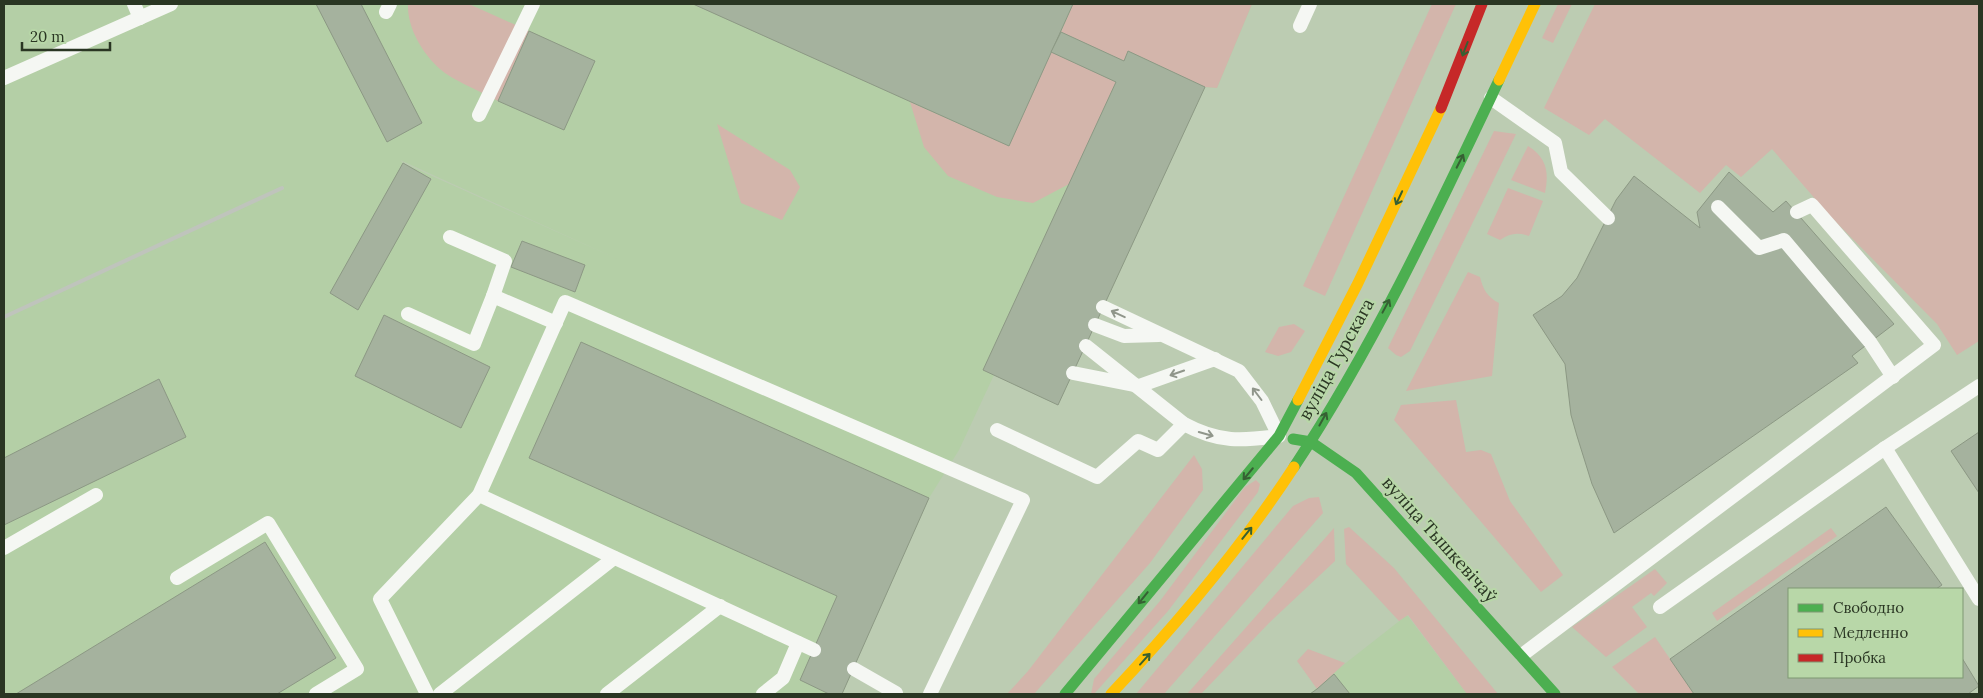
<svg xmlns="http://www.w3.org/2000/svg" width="1983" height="698" font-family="Lora,serif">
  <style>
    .built { fill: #b4cfa6; fill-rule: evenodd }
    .green { fill: #d3b5ab }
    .building { fill: #a5b29e; stroke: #8c9884 }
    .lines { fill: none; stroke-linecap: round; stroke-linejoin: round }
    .lane { stroke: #f5f7f3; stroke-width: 14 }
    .fast { stroke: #4caf50; stroke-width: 11 }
    .slow { stroke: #ffc107; stroke-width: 11 }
    .jam { stroke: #c62828; stroke-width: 11 }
    .rail { stroke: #bfc4bc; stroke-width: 4 }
    .oneway { stroke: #366033 }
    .oneway2 { stroke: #90968b }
    .labels { text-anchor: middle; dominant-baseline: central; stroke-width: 4.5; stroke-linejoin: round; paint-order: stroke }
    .street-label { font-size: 18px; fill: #2a3623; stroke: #b8d7a8 }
  </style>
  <rect width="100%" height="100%" fill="#bcccb2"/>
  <!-- built -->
  <g class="built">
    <path d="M 4,4 L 1252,4 L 1217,88 L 1205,87 L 1058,405 L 994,375 L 959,450 L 929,498 L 842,694 L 4,694 ZM 400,160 L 622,261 L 403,163 Z"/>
    <polygon points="1407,615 1467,694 1310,694 1333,673"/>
  </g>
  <!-- green -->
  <g class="green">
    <path d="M 408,4 L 469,4 L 529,31 L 498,101 C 482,92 452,80 440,69 C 422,53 407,27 408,4 Z"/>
    <polygon points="1073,4 1252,4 1217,88 1205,87 1128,51 1124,61 1061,32"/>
    <polygon points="1432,4 1456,4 1325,296 1303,286"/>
    <polygon points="1558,4 1572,4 1553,43 1542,38"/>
    <polygon points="1595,4 1979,4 1979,341 1957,355 1937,324 1830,216 1772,149 1741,177 1726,165 1700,193 1605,119 1589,135 1544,108"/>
    <polygon points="1051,52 1116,82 1069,184 1033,203 997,197 948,176 924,147 910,102 1009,146"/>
    <polygon points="717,124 790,170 800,187 782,220 741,203"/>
    <polygon points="1494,131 1516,134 1410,351 1401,357 1396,355 1388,348"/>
    <path d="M 1528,146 C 1547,158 1549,172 1545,193 L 1511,180 Z"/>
    <path d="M 1508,188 L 1543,201 L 1529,236 C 1518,232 1510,233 1500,240 L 1487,234 Z"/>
    <path d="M 1468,272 L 1480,277 C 1483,289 1487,297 1499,303 L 1492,376 L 1406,391 Z"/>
    <polygon points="1294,324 1305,331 1291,352 1278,356 1265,352 1279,327"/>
    <polygon points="1456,400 1466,452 1481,450 1491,454 1510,501 1563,575 1541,592 1394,420 1401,405"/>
    <polygon points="1194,455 1202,469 1203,490 1150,563 1034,694 1007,694 1028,671"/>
    <polygon points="1256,480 1260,484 1258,492 1168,611 1094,694 1091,694 1094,679 1160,601 1245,487"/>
    <polygon points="1319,497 1323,513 1164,694 1136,694 1293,506 1309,498"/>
    <polygon points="1349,527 1394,568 1498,694 1467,694 1408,615 1399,621 1346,564 1344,529"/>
    <polygon points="1334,528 1335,561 1269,623 1201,694 1187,694"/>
    <polygon points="1831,528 1837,536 1717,621 1712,613"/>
    <polygon points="1655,569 1667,583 1654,596 1651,593 1632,607 1647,627 1606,657 1572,627"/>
    <polygon points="1655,637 1694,694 1639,694 1612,667"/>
    <polygon points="1308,649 1345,663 1317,689 1297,661"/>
  </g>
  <!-- building -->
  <g class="building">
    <polygon points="316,4 361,4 422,123 387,142"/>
    <polygon points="693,4 1073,4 1009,146"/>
    <polygon points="529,31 595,61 564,130 498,101"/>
    <polygon points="1061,32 1124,61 1128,51 1205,87 1058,405 983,370 1116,82 1051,52"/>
    <polygon points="403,163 431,179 358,310 330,293"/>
    <polygon points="1729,172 1773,212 1786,201 1894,324 1852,356 1858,363 1614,533 1592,484 1577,436 1571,415 1565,364 1533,315 1562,296 1577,278 1616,200 1634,176 1700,228 1697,212"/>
    <polygon points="522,241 585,265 575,292 511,267"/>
    <polygon points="384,315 490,367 461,428 355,376"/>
    <polygon points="581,342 929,498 842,694 829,694 800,680 837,596 529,458"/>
    <polygon points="159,379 186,437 4,525 4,458"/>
    <polygon points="1979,432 1979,493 1951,451"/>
    <polygon points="1886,507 1942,585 1936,589 1789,589 1789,677 1962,677 1962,658 1979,686 1968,694 1694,694 1670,659"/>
    <polygon points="265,542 336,658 277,694 16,694"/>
    <polygon points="1334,674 1350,694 1310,694 1317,689"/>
  </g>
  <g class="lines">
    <!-- lane -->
    <g class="lane">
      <polyline points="134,4 140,18"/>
      <polyline points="386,12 390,4"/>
      <polyline points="1300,26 1310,4"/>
      <polyline points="4,78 171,4"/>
      <polyline points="1491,98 1555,143 1561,172 1608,218"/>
      <polyline points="479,115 533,4"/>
      <polyline points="1718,207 1759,248 1784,240 1870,342 1893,377"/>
      <polyline points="450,237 505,261 493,296"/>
      <polyline points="408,314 474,344 493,296 556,323"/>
      <polyline points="1095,325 1124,336 1159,335"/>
      <path d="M 1086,346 L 1184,424 C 1219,443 1242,441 1279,436 L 1262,401 L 1239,371 L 1103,307"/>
      <polyline points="1073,373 1139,386 1215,359"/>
      <polyline points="997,430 1097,477 1138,441 1158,450 1184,424"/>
      <polyline points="1885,448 1979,599"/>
      <polyline points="479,495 814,650"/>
      <polyline points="4,548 96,495"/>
      <polyline points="177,578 268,523 357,669 316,694"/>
      <polyline points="1660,607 1885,448 1979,386"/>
      <polyline points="1522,655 1934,345 1812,205 1797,212"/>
      <polyline points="854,669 896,693"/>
      <polyline points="427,694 380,599 479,495 565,302 1023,500 930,694"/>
      <polyline points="440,694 614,558"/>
      <polyline points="607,694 720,606"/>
      <polyline points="763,694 783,678 798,643"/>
    </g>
    <!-- fast -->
    <g class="fast">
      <polyline points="1293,439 1311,442 1356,473 1555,694"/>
      <path d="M 1294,467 C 1374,346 1437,211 1499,80"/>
      <polyline points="1065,694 1279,436 1298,400"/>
    </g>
    <!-- slow -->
    <g class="slow">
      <polyline points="1499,80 1535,4"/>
      <polyline points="1298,400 1358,283 1441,108"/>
      <path d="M 1111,694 C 1177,624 1241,548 1294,467"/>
    </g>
    <!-- jam -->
    <polyline class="jam" points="1441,108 1482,4"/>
    <!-- rail -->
    <polyline class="rail" points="4,317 282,188"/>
  </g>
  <!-- one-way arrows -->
  <defs><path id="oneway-shaft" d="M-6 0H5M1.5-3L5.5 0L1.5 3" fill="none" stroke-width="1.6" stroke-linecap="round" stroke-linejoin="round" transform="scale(1.25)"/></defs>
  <g class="oneway">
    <use href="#oneway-shaft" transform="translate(1465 49) rotate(111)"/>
    <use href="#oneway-shaft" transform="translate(1460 161) rotate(-63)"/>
    <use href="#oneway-shaft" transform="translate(1399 198) rotate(115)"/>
    <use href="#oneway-shaft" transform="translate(1386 306) rotate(-62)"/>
    <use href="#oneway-shaft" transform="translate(1323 419) rotate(-61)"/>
    <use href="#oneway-shaft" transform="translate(1248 474) rotate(130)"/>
    <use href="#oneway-shaft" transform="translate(1247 533) rotate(-51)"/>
    <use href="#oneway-shaft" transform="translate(1143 598) rotate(129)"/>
    <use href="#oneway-shaft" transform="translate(1145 659) rotate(-48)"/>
  </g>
  <g class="oneway2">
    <use href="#oneway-shaft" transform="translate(1118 314) rotate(-155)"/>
    <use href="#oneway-shaft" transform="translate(1177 373) rotate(161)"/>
    <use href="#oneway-shaft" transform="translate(1257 394) rotate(-127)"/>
    <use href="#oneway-shaft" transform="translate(1206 434) rotate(16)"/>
  </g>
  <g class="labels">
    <!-- street labels -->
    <g class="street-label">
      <text transform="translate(1336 359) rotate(-61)">вуліца Гурскага</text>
      <text transform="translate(1440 539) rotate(48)">вуліца Тышкевічаў</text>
    </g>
  </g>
  <!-- border -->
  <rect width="1983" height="698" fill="none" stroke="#2a3623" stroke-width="10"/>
  <!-- legend -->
  <rect x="1788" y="588" width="175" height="90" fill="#b8d7a8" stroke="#7f9773"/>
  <rect x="1798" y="604" width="25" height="8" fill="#4caf50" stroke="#7f9773"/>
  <text x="1833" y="613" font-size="15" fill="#2a3623">Свободно</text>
  <rect x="1798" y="629" width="25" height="8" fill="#ffc107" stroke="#7f9773"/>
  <text x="1833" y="638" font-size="15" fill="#2a3623">Медленно</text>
  <rect x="1798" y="654" width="25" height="8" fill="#c62828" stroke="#7f9773"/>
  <text x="1833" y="663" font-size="15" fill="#2a3623">Пробка</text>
  <!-- scale -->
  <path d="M22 42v8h88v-8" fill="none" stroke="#2a3623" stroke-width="2.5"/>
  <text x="30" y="42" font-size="15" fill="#2a3623" stroke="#b8d7a8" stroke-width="4" paint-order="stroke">20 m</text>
</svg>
